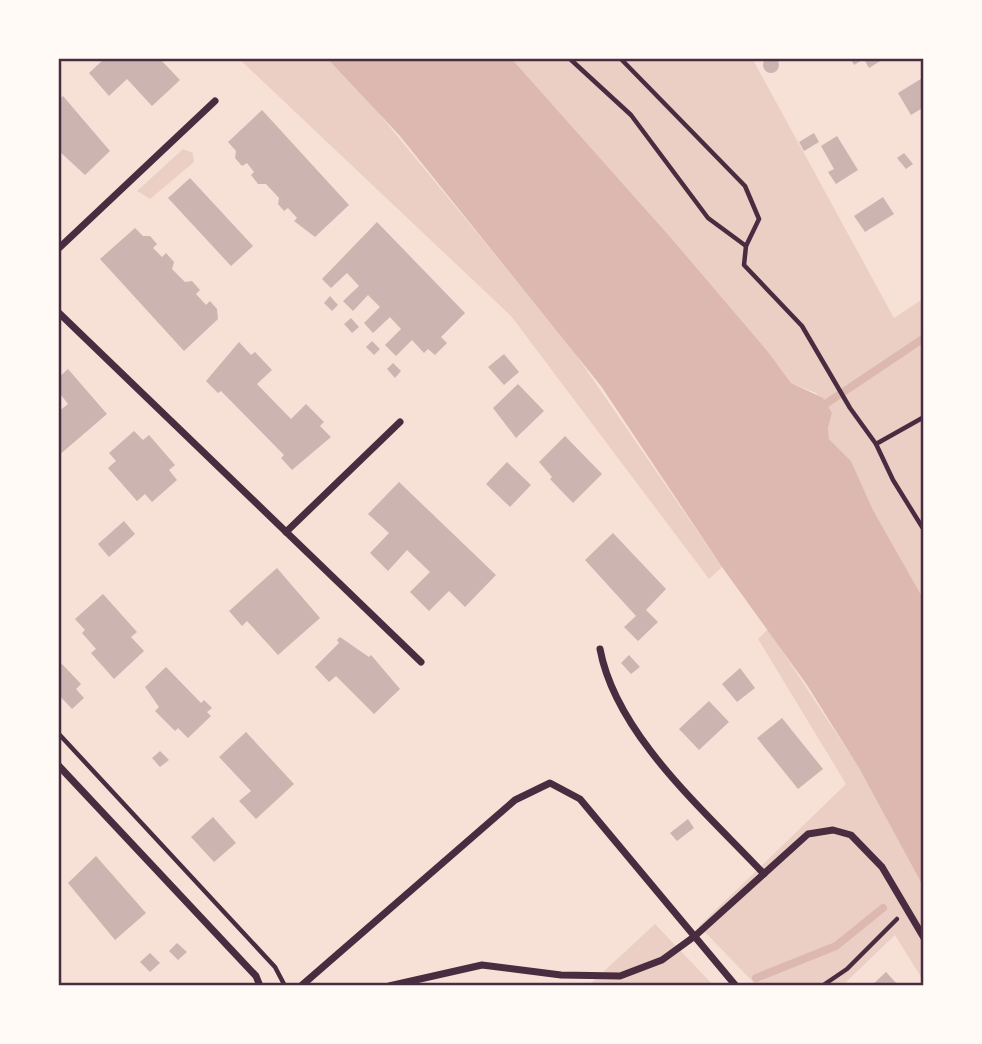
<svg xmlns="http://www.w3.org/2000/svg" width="982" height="1044" font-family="Poppins,sans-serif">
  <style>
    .green { fill: #ebcfc5 }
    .water { fill: #dcb8b0 }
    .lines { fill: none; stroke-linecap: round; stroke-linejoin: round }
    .stream { stroke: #dcb8b0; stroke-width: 8 }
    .building { fill: #ccb4b1 }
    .path { stroke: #4a2c40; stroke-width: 4.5 }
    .minor { stroke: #4a2c40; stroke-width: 7 }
    .neatline { fill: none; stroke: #4a2c40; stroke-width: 2.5 }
  </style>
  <rect width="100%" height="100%" fill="#f7e1d7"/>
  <!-- green -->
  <g class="green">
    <polygon points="238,58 327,58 353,82 570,346 722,567 709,579 511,316"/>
    <polygon points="511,58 752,58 894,318 924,298 924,600 873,510 851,461 829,439 828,428 832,413 816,393 791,383 769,353 672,239"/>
    <polygon points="183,149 193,153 194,162 150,199 137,191"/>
    <polygon points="768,629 859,768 924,888 924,982 895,935 842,986 757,986 699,926 846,784 758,639"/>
    <polygon points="655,924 714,986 588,986"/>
  </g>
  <!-- water -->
  <polygon class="water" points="327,58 511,58 672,239 769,353 791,383 823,398 832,413 828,428 829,439 851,461 873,510 924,600 924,888 859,768 807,685 722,567 601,386 400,136"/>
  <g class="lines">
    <!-- stream -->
    <g class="stream">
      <polyline points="818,409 924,338"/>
      <polyline points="756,978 836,946 883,908"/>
    </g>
  </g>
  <!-- building -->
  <g class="building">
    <circle cx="771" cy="65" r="8"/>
    <polygon points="105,58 159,58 180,80 152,106 127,79 109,96 89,73"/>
    <polygon points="850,58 885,58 869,68 864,59 854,65"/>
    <polygon points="924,77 924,107 911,115 898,93"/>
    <polygon points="63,96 110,151 85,175 58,150 58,101"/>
    <polygon points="262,110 349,205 315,237 294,221 297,218 288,208 284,211 278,204 279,198 266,184 258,184 251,175 254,172 247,163 242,166 235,158 236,151 228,142"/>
    <polygon points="814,133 819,142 804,151 799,142"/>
    <polygon points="837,136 858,170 836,184 828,172 834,169 821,146"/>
    <polygon points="904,153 913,164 906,169 897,158"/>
    <polygon points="190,178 253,246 231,266 168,198"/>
    <polygon points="883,197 894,214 865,232 854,216"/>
    <polygon points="377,222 465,313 441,337 447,343 435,355 428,349 424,353 412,340 396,356 385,345 401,329 390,317 373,333 364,323 380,307 368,295 353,311 343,301 359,286 347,273 331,288 322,279"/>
    <polygon points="135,228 143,236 150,236 157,244 153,248 162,257 166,253 174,262 172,269 185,282 192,281 200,290 196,294 206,305 210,301 217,309 218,319 184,351 100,259"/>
    <polygon points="330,296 338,305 332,311 324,303"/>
    <polygon points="351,318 359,327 352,333 344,324"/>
    <polygon points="372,341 380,349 374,355 366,347"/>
    <polygon points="239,342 251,355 255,352 272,370 257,384 291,419 306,404 324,422 320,426 331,437 292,470 281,458 284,455 221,391 218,393 206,381"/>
    <polygon points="504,354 519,372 504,385 488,367"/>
    <polygon points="393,363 401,371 395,378 387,369"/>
    <polygon points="68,369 107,414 58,456 58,412 68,404 58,391 58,378"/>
    <polygon points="518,384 544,411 516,438 493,408"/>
    <polygon points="134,431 143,440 149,435 175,465 169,470 177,480 152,502 145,494 137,501 108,468 116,461 109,453"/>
    <polygon points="565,436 602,474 573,503 550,479 552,477 539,462"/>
    <polygon points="507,462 531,485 510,507 486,484"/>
    <polygon points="399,482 496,575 465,607 449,591 429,611 410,592 430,572 407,550 388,571 370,553 389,533 368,514"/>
    <polygon points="124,521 135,534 109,557 98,544"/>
    <polygon points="613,533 666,589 646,610 658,622 638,641 624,627 636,616 585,560"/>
    <polygon points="277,568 320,618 278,655 247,621 242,626 229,611"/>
    <polygon points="103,594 137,632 131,637 144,651 114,679 91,653 96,649 82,633 85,630 75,619"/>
    <polygon points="340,637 369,657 371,655 400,689 374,714 336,676 329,682 315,667 339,643 337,640"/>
    <polygon points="629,655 640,667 631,674 621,663"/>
    <polygon points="62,664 81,684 76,689 84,698 72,709 58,694 58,668"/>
    <polygon points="166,667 201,703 204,700 212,708 207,712 211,716 188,738 178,728 175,731 155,711 159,707 145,687"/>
    <polygon points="740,668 755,688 737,702 722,684"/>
    <polygon points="709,701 729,722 699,750 679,729"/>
    <polygon points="782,718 823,769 798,789 757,738"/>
    <polygon points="246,732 294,784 256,819 239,801 251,791 219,757"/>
    <polygon points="160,751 169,760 160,767 152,758"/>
    <polygon points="213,817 236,843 214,862 191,837"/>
    <polygon points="688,819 694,828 677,841 670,833"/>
    <polygon points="96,856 146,913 115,940 68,883"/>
    <polygon points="177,943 187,952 178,960 169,951"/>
    <polygon points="150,953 160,963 150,972 140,962"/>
    <polygon points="886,972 899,986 871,986"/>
  </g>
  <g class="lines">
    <!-- path -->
    <g class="path">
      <polyline points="569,58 631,115 708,218 746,246"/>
      <polyline points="620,58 745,186 759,219 746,246 744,265 802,326 850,408 876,444 893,480 924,530"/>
      <polyline points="876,444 924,417"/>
      <polyline points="58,733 275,967 285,986"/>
      <polyline points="822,986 847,969 897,919"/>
    </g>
    <!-- minor -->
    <g class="minor">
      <polyline points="58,249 215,101"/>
      <polyline points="58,312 421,662"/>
      <polyline points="286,532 400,422"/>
      <path d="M 600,649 C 616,735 705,811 764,874"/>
      <polyline points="58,765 256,976 260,986"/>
      <polyline points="301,986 515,800 550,783 580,799 736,986"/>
      <polyline points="389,986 482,965 561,975 620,976 662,960 695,936 808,834 833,830 851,835 882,867 924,938"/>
    </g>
  </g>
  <!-- border -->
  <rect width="982" height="1044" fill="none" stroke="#fffaf5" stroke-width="119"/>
  <rect x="60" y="60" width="862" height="924" class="neatline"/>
</svg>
